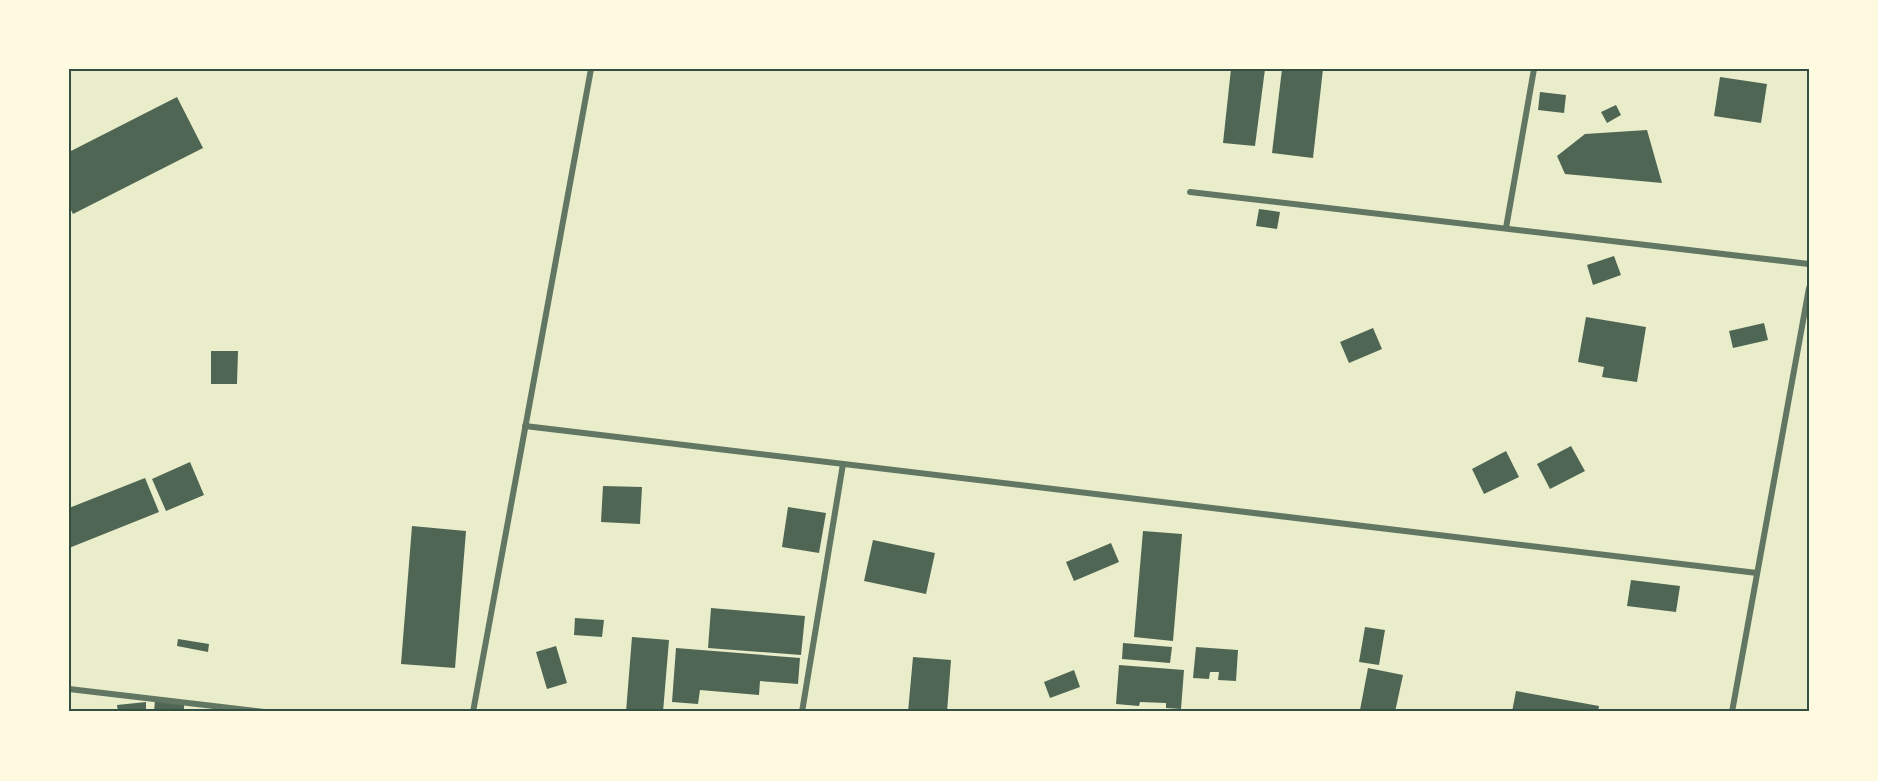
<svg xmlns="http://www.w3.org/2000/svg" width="1878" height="781" font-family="Quicksand,sans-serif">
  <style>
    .building { fill: #4f6655 }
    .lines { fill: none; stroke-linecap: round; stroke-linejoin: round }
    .minor { stroke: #617663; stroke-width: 6 }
    .neatline { fill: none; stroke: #344e41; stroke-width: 2 }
  </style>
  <rect width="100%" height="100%" fill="#e9edc9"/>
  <!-- building -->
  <g class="building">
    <polygon points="1231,69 1265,69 1255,146 1223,143"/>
    <polygon points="1282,69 1323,69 1313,158 1272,153"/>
    <polygon points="1720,77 1767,84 1761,123 1714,116"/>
    <polygon points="1540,92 1566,95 1564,113 1538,110"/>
    <polygon points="177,97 203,148 73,214 69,206 69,152"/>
    <polygon points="1616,105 1621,115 1607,123 1601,112"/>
    <polygon points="1647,130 1662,183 1565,174 1557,156 1585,134"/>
    <polygon points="1259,209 1280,212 1277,229 1256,226"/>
    <polygon points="1614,256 1621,275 1593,285 1587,265"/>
    <polygon points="1586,317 1646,327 1637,382 1602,377 1604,367 1578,362"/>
    <polygon points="1764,323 1768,340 1733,348 1729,331"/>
    <polygon points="1373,328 1382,349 1349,363 1340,342"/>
    <polygon points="211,351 238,351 237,384 211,384"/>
    <polygon points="1571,446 1585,471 1550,489 1537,464"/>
    <polygon points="1506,451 1519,477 1484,494 1472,469"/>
    <polygon points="190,462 204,495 166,511 152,479"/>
    <polygon points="145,478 159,512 69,548 69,508"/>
    <polygon points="603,486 642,487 640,524 601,522"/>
    <polygon points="788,507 826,513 819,553 782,547"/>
    <polygon points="412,526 466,531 455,668 401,664"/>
    <polygon points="1143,531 1182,534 1173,641 1134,637"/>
    <polygon points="873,540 935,553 926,594 864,581"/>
    <polygon points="1111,543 1119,562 1074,581 1066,562"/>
    <polygon points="1631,580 1680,586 1676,612 1627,606"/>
    <polygon points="711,608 805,616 801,655 708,648"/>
    <polygon points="575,618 604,620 602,637 574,635"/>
    <polygon points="1365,627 1385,630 1379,665 1359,662"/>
    <polygon points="632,637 669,640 663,712 626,712"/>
    <polygon points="178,639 209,644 208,652 177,646"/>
    <polygon points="1123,643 1172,647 1170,663 1122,659"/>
    <polygon points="556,646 567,683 547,689 536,652"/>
    <polygon points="1196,647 1238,650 1236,681 1218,680 1219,672 1210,672 1209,679 1193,678"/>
    <polygon points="676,648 800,658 798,684 760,681 759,695 700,690 698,704 672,702"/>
    <polygon points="913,657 951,660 947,712 908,712"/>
    <polygon points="1119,665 1184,670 1181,709 1166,708 1166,703 1140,702 1139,706 1116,704"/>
    <polygon points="1368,668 1403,675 1395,712 1360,710"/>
    <polygon points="1074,670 1080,687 1050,698 1044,682"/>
    <polygon points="1516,691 1599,706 1598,712 1512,712"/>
    <polygon points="155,700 184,700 184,712 154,712"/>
    <polygon points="146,702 146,712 118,712 117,705"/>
  </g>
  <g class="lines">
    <!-- minor -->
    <g class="minor">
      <polyline points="1190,192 1809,264"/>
      <polyline points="1506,228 1534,69"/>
      <polyline points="525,426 1757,573"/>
      <polyline points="69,689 264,712"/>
      <polyline points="473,712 591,69"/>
      <polyline points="802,712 843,464"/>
      <polyline points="1732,712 1809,288"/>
    </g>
  </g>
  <!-- border -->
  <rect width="1878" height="781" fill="none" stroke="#fefae0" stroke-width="141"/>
  <rect x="70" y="70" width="1738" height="640" class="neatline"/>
</svg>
